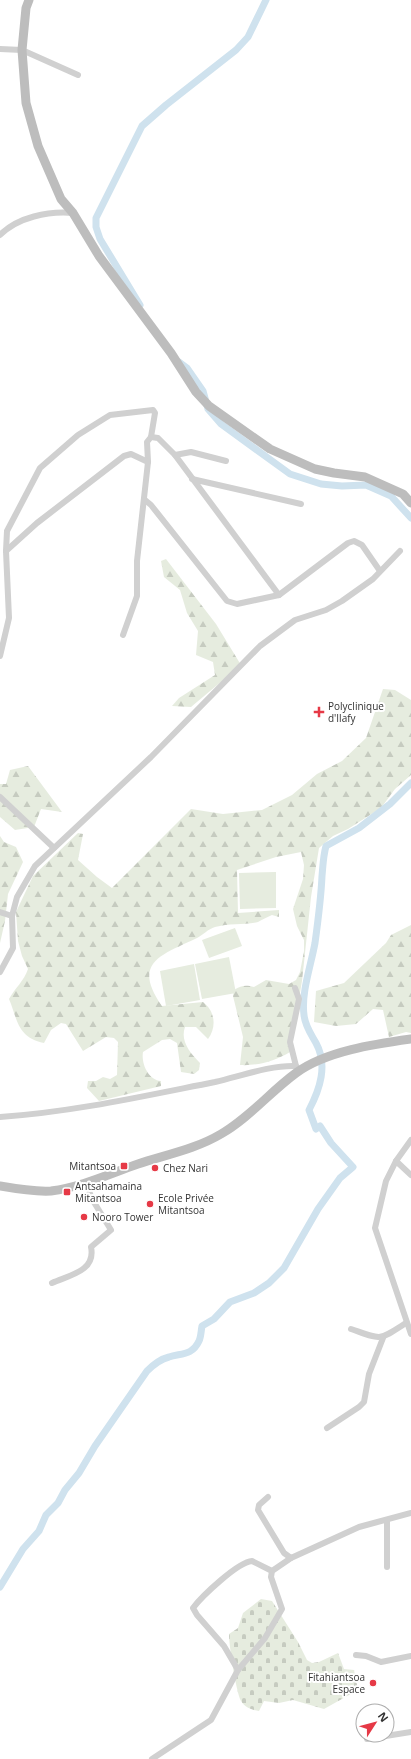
<svg xmlns="http://www.w3.org/2000/svg" width="411" height="1759" font-family="'Open Sans',sans-serif">
  <style>
    .grass { fill: #e6ecdf }
    .forest { fill: url(#forest-firs) }
    .cemetery { fill: url(#cemetery-stones) }
    .lines { fill: none; stroke-linecap: round; stroke-linejoin: round }
    .canal { stroke: #cfe2ee; stroke-width: 7 }
    .street { stroke: #d0d0d0; stroke-width: 6 }
    .secondary { stroke: #bdbdbd; stroke-width: 9 }
    .poi-dot { fill: #e63946; stroke: #fff; stroke-width: 1.5 }
    .labels { text-anchor: middle; dominant-baseline: central; stroke-width: 4; stroke-linejoin: round; paint-order: stroke }
    .poi-label { font-size: 10px; fill: #333; stroke: #fff; text-anchor: start }
  </style>
  <defs>
    <pattern id="forest-firs" width="22" height="20" patternUnits="userSpaceOnUse"><rect width="22" height="20" fill="#e6ecdf"/><path d="M5 1l3.5 6h-7zM16 11l3.5 6h-7z" fill="#c6cbc0"/></pattern>
    <pattern id="cemetery-stones" width="16" height="16" patternUnits="userSpaceOnUse"><rect width="16" height="16" fill="#e6ecdf"/><path d="M2 7V4a2 2 0 0 1 4 0v3zM10 15v-3a2 2 0 0 1 4 0v3z" fill="#c6cbc0"/></pattern>
  </defs>
  <rect width="100%" height="100%" fill="#fff"/>
  <!-- grass -->
  <g class="grass">
    <polygon points="276,872 276,908 240,909 239,873"/>
    <polygon points="235,928 242,946 209,958 202,940"/>
    <polygon points="229,957 236,993 202,999 195,964"/>
    <polygon points="194,964 200,1000 166,1006 160,971"/>
  </g>
  <!-- forest -->
  <g class="forest">
    <polygon points="166,559 216,624 241,665 191,707 172,706 179,698 215,675 213,662 196,655 198,631 187,613 180,590 164,577 161,561"/>
    <path d="M 383,689 L 395,690 L 411,700 L 411,775 L 395,789 L 381,808 L 348,829 L 333,836 L 319,848 L 311,897 L 302,981 L 290,1052 C 275,1061 258,1066 240,1065 L 243,1037 L 233,996 L 234,990 C 242,985 246,985 254,987 L 266,980 L 289,984 L 296,980 L 300,972 L 304,951 L 304,940 L 297,926 L 293,909 L 303,879 L 304,865 L 301,852 L 276,857 L 237,870 L 238,913 L 279,910 L 279,917 L 272,915 C 267,917 262,920 258,922 C 244,925 229,923 215,927 C 208,929 203,935 197,938 C 162,955 131,962 162,1006 L 203,1002 C 215,1011 217,1027 208,1039 L 196,1027 L 185,1027 C 180,1041 190,1053 200,1063 L 199,1070 L 194,1074 L 181,1072 L 177,1043 L 170,1039 L 162,1040 L 143,1052 C 141,1063 148,1080 161,1081 L 161,1086 L 99,1101 L 87,1088 L 88,1081 L 96,1081 L 103,1077 L 110,1079 L 117,1075 L 118,1042 L 114,1038 L 106,1037 L 83,1051 L 66,1024 L 61,1023 L 51,1030 L 44,1043 C 20,1038 18,1024 11,1004 L 9,999 C 15,988 24,981 28,969 L 22,956 L 18,941 L 16,912 L 33,876 L 78,833 L 83,834 L 78,860 L 97,877 L 112,888 L 191,809 L 223,814 L 262,810 L 292,795 L 317,774 L 342,761 L 366,738 Z"/>
    <polygon points="28,766 62,812 41,809 34,827 15,830 0,817 0,784 6,784 10,770"/>
    <polygon points="0,836 4,842 16,847 23,862 8,894 5,921 0,943"/>
    <polygon points="411,925 411,1033 406,1032 389,1037 383,1010 373,1009 356,1024 336,1026 314,1022 316,991 344,983 386,943 391,935"/>
  </g>
  <!-- cemetery -->
  <path class="cemetery" d="M 261,1599 L 272,1601 L 298,1642 L 307,1660 L 312,1663 L 319,1662 L 338,1653 L 344,1669 L 354,1670 L 358,1690 L 324,1709 L 293,1700 L 279,1703 L 264,1701 L 259,1711 C 253,1710 245,1708 241,1701 C 236,1691 229,1646 229,1634 L 238,1628 L 243,1613 Z"/>
  <g class="lines">
    <!-- canal -->
    <g class="canal">
      <polyline points="140,305 100,239 96,227 96,218 142,126 166,105 236,50 248,37 266,0"/>
      <polyline points="179,362 187,368 203,391 208,409 221,424 290,474 321,484 342,486 366,485 391,496 411,518"/>
      <path d="M 0,1587 L 23,1549 L 39,1531 L 46,1515 L 58,1503 L 65,1490 L 79,1473 L 95,1446 L 147,1371 C 153,1365 161,1359 169,1357 C 181,1353 192,1356 199,1341 C 201,1337 201,1331 202,1326 L 214,1319 L 230,1302 L 254,1293 L 269,1283 L 284,1268 L 318,1209 L 340,1178 L 353,1167 L 331,1143 L 320,1126 L 316,1129 L 309,1110 C 320,1089 328,1065 316,1043 C 311,1034 305,1026 304,1015 C 301,993 311,965 315,943 C 318,921 321,899 322,876 C 323,866 323,857 326,846 L 359,828 L 390,804 L 411,783"/>
    </g>
    <!-- street -->
    <g class="street">
      <polyline points="0,49 22,50 78,75"/>
      <path d="M 0,235 C 18,217 48,211 73,213"/>
      <polyline points="175,455 191,452 226,461"/>
      <polyline points="192,479 301,504"/>
      <polyline points="145,500 151,505 227,601 237,604 279,595 348,543 354,541 362,545 380,571"/>
      <polyline points="6,551 7,531 40,468 78,435 110,415 153,410 155,413 151,437"/>
      <polyline points="123,635 137,596 137,561 148,462 147,442 151,437 158,438 175,455 279,595"/>
      <polyline points="0,656 9,618 6,551 37,523 124,456 131,454 148,462"/>
      <polyline points="0,797 54,848"/>
      <polyline points="0,912 12,916"/>
      <polyline points="0,972 13,948 12,916 17,897 35,866 151,757 260,646 295,620 326,610 342,601 373,579 400,551"/>
      <polyline points="295,988 299,999 290,1042 296,1066"/>
      <path d="M 0,1117 C 73,1112 144,1096 215,1082 C 241,1076 270,1065 296,1066 L 299,1070"/>
      <polyline points="411,1140 396,1161 386,1181 375,1228 411,1334"/>
      <polyline points="396,1161 411,1175"/>
      <path d="M 52,1283 C 70,1275 96,1271 91,1247 L 111,1230 L 92,1199 L 86,1183"/>
      <path d="M 351,1329 C 382,1340 378,1341 406,1323"/>
      <polyline points="327,1428 359,1407 364,1402 369,1374 383,1338"/>
      <polyline points="268,1497 259,1505 258,1510 284,1553 291,1558 359,1527 411,1513"/>
      <polyline points="387,1521 387,1567"/>
      <polyline points="356,1655 366,1656 381,1662 411,1656"/>
      <path d="M 238,1670 L 224,1646 L 197,1615 L 193,1608 C 202,1596 238,1562 252,1561 L 272,1571"/>
      <polyline points="367,1739 411,1732"/>
      <polyline points="152,1759 211,1720 238,1670 265,1638 282,1609 271,1577 272,1571 291,1558"/>
    </g>
    <!-- secondary -->
    <g class="secondary">
      <polyline points="29,0 26,8 22,50 26,103 38,146 61,199 73,213 99,256 171,353 196,392 209,406 270,449 315,469 334,473 365,477 403,494 411,503"/>
      <path d="M 0,1186 C 17,1189 34,1192 51,1191 C 82,1187 109,1174 138,1164 C 165,1155 196,1149 221,1134 C 249,1118 270,1092 296,1073 C 326,1051 375,1044 411,1039"/>
    </g>
  </g>
  <!-- markers -->
  <g class="poi-dot">
    <path d="M317 706h4v4h4v4h-4v4h-4v-4h-4v-4h4z"/>
    <rect x="120" y="1162" width="8" height="8" rx="2"/>
    <circle cx="155" cy="1168" r="4"/>
    <rect x="63" y="1188" width="8" height="8" rx="2"/>
    <circle cx="150" cy="1204" r="4"/>
    <circle cx="84" cy="1217" r="4"/>
    <circle cx="373" cy="1683" r="4"/>
  </g>
  <g class="labels">
    <!-- poi labels -->
    <g class="poi-label">
      <text x="328" y="706">Polyclinique<tspan x="328" dy="12">d'Ilafy</tspan></text>
      <text x="116" y="1166" text-anchor="end">Mitantsoa</text>
      <text x="163" y="1168">Chez Nari</text>
      <text x="75" y="1186">Antsahamaina<tspan x="75" dy="12">Mitantsoa</tspan></text>
      <text x="158" y="1198">Ecole Privée<tspan x="158" dy="12">Mitantsoa</tspan></text>
      <text x="92" y="1217">Nooro Tower</text>
      <text x="365" y="1677" text-anchor="end">Fitahiantsoa<tspan x="365" dy="12">Espace</tspan></text>
    </g>
  </g>
  <!-- north arrow -->
  <g transform="translate(375 1723) rotate(54)"><circle r="19" fill="#ffffff" stroke="#adadad"/>
  <path d="M0-3L7 15L0 10L-7 15Z" fill="#e63946"/>
  <text y="-6" font-size="11" font-weight="bold" text-anchor="middle" fill="#333333">N</text>
  </g>
</svg>
